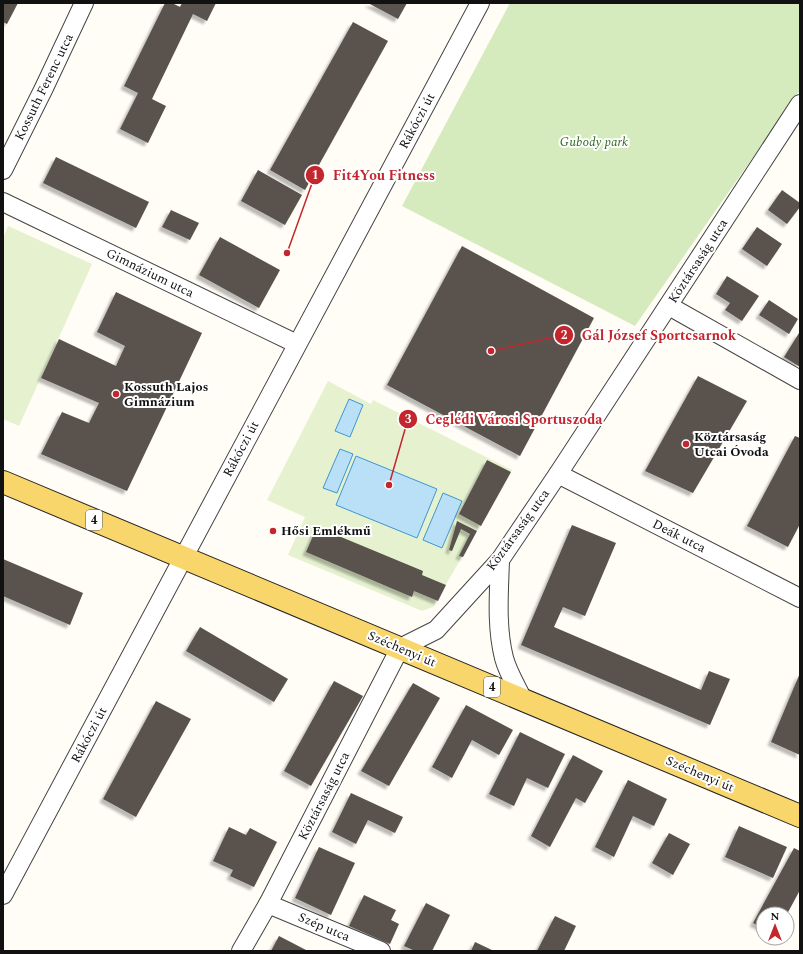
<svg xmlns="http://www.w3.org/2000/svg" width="803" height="954" font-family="Spectral,serif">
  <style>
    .green { fill: #d5ebbd }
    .pitch { fill: #e6f2cf }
    .water { fill: #b9e0f7; stroke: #3f96cf }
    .building { fill: #5a524d; filter: url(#shadow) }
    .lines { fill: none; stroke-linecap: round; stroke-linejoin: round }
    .minor-casing { stroke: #444; stroke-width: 20 }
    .major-casing { stroke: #222; stroke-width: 24 }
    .minor { stroke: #fff; stroke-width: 18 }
    .major { stroke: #f9d66b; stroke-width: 22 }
    .poi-dot { fill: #c4262e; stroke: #fff; stroke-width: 1.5 }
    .labels { text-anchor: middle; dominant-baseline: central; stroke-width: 4; stroke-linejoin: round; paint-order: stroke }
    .shield { fill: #fff; stroke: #585858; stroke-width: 1 }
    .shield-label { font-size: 12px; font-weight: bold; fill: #111 }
    .street-label { font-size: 13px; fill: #111; stroke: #fff }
    .park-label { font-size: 13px; font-style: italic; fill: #2f6b1f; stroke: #fff }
    .poi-label { font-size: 13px; font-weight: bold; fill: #111; stroke: #fff; text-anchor: start }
    .leader { fill: none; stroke: #c4262e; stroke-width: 1.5 }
    .callout-dot { fill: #c4262e; stroke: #fff; stroke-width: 1.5 }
    .mark-label { font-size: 12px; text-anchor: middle; font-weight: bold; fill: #fff }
    .callout-label { font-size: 14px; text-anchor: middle; font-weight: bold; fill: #c4262e; stroke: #fff; stroke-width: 4; stroke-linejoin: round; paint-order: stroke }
  </style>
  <defs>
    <filter id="shadow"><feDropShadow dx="-3.5" dy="3.5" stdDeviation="1" flood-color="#0004"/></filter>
  </defs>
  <rect width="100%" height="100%" fill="#fffdf5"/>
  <!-- green -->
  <polygon class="green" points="510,3 800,3 800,90 635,326 402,206"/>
  <!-- pitch -->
  <g class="pitch">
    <polygon points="8,226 92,264 19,426 3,419 3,238"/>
    <polygon points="328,381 371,404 373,400 512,470 433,607 422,611 288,555 305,517 267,500"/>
  </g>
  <!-- water -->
  <g class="water">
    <polygon points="349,399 363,405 350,437 335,431"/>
    <polygon points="340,449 353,454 337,493 323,488"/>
    <polygon points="356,456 437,489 417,538 336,505"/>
    <polygon points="443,493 462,501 442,548 423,540"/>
  </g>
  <!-- building -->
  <g class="building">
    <polygon points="3,3 18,3 7,24 3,22"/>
    <polygon points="165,3 172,3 180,7 182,3 216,3 207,21 193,14 152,99 166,106 148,143 120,129 138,93 124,86"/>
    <polygon points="368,3 407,3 398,19"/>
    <polygon points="353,22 388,41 305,190 270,170"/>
    <polygon points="56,157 149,202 136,228 43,183"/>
    <polygon points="258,170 302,195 285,225 241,201"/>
    <polygon points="782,190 800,203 800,207 787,224 768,210"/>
    <polygon points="171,210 199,223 190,240 162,227"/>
    <polygon points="757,227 782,244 767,266 742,249"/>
    <polygon points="220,237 280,270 259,308 199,275"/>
    <polygon points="462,246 594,318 520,456 387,385"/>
    <polygon points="727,276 759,296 742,321 725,310 730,303 716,294"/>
    <polygon points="116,292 202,333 127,491 41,454 62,412 89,423 99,403 41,378 59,339 116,366 125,346 97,332"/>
    <polygon points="769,300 798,319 789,334 759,315"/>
    <polygon points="799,333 800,334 800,367 784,357"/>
    <polygon points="698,376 747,401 693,493 645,471"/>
    <polygon points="795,436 800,438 800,524 788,547 747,526"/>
    <polygon points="487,460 511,472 481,526 459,514"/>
    <polygon points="457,521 477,531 463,557 459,556 470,534 461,529 452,551 449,550"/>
    <polygon points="572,525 616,543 585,616 563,607 554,627 701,690 709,671 730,679 710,725 521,645"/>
    <polygon points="317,527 423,571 422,575 446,585 438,601 414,591 412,597 306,552"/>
    <polygon points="3,559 83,593 70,625 3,596"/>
    <polygon points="200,627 288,679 274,702 186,651"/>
    <polygon points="800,673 800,755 771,742"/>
    <polygon points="334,681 363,696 311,786 284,771"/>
    <polygon points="413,683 440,698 389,786 361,771"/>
    <polygon points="156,701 191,719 136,817 103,799"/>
    <polygon points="466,705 513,730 499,755 472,740 452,778 432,767"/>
    <polygon points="520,732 565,754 548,788 527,778 514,806 489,794"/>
    <polygon points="573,755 603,771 585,803 576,798 550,847 531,836"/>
    <polygon points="628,780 667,799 654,826 633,816 614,857 595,847"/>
    <polygon points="351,793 403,817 395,833 368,820 356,844 332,832"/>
    <polygon points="739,826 787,847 773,878 725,857"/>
    <polygon points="229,827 246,835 250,828 277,842 254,887 230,876 233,870 213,861"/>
    <polygon points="669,833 690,844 673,875 652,863"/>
    <polygon points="319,847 355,863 331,915 295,898"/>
    <polygon points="794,848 800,851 800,890 787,914 763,914 763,928 753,923"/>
    <polygon points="364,895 396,910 391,920 399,924 390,944 349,926"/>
    <polygon points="426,903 450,915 432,951 415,951 404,946"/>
    <polygon points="555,916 576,926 564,951 537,951"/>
    <polygon points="279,936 308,951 271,951"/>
    <polygon points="475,942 494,951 471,951"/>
  </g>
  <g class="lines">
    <!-- minor casing -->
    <g class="minor-casing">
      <g id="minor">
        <polyline points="3,170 44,88 84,3"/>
        <polyline points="3,202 297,344"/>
        <polyline points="669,306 800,380"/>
        <polyline points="558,474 800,598"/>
        <path d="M 500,560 C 499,593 496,626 504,658 C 508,673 517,687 523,700"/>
        <polyline points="3,895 480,3"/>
        <polyline points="268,904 381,951"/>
        <polyline points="241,951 268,904 400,648 436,630 500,560 558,474 800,104"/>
      </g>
    </g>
    <!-- major casing -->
    <g class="major-casing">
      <polyline id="major" points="3,482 800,816"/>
    </g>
    <!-- minor -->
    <use href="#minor" class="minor"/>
    <!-- major -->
    <use href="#major" class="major"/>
  </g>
  <!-- markers -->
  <g class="poi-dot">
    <circle cx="116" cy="394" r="4"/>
    <circle cx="686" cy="444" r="4"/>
    <circle cx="273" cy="531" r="4"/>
  </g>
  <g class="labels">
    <!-- shield labels -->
    <g class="shield">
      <rect x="86" y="510" width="16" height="20" rx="3"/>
      <rect x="484" y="677" width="16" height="20" rx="3"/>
    </g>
    <g class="shield-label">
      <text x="94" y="520">4</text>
      <text x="492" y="687">4</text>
    </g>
    <!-- street labels -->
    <g class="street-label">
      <text transform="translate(44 87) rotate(-64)">Kossuth Ferenc utca</text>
      <text transform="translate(417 121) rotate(-62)">Rákóczi út</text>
      <text transform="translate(698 261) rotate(-57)">Köztársaság utca</text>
      <text transform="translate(150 273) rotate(26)">Gimnázium utca</text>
      <text transform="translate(241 449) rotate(-62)">Rákóczi út</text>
      <text transform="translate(518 530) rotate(-54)">Köztársaság utca</text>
      <text transform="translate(679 536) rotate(27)">Deák utca</text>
      <text transform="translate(402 649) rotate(23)">Széchenyi út</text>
      <text transform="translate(89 735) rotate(-62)">Rákóczi út</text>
      <text transform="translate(700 774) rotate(23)">Széchenyi út</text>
      <text transform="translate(324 796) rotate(-63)">Köztársaság utca</text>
      <text transform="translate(324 927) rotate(23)">Szép utca</text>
    </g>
    <!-- park labels -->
    <g class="park-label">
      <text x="594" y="142">Gubody park</text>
    </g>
    <!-- poi labels -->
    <g class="poi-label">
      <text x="124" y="387">Kossuth Lajos<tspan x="124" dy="15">Gimnázium</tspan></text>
      <text x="694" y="437">Köztársaság<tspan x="694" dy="15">Utcai Óvoda</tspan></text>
      <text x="281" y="531">Hősi Emlékmű</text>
    </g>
  </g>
  <!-- callouts -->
  <path class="leader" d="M287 253L315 175M491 351L564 335M389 485L408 419"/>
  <g class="callout-dot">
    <circle cx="287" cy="253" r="4"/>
    <circle cx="491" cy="351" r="4"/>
    <circle cx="389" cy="485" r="4"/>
    <circle cx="315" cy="175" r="10"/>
    <circle cx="564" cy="335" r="10"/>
    <circle cx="408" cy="419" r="10"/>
  </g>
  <g class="mark-label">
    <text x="315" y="179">1</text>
    <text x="564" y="339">2</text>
    <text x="408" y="423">3</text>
  </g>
  <g class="callout-label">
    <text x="384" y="180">Fit4You Fitness</text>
    <text x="659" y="340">Gál József Sportcsarnok</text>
    <text x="514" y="424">Ceglédi Városi Sportuszoda</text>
  </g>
  <!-- border -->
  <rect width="803" height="954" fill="none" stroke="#111111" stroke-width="8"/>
  <!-- north arrow -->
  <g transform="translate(775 926)"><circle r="19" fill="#ffffff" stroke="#a0a0a0"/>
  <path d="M0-3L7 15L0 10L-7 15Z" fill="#c4262e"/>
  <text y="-6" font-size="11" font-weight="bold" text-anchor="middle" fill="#111111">N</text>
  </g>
</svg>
